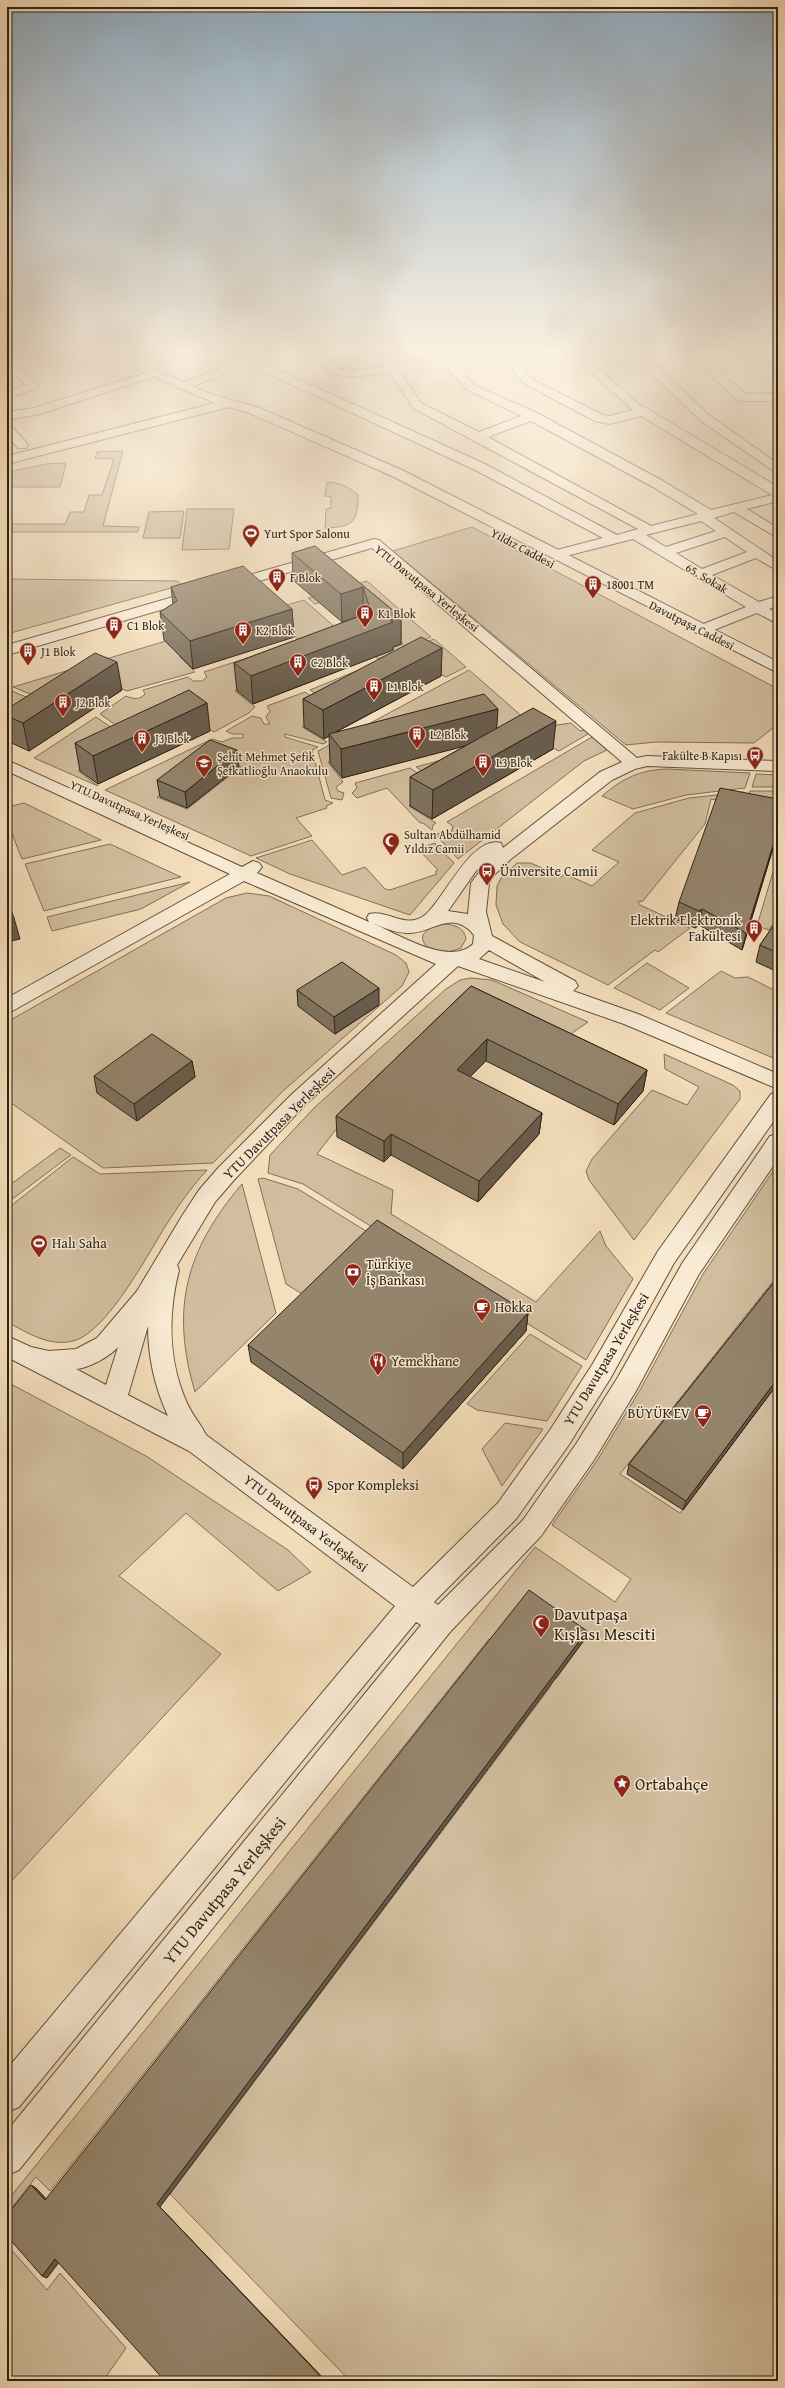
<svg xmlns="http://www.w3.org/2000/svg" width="785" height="2388" font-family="'Gentium Book Plus',serif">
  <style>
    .green { fill: #d2be9f; stroke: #80705a; fill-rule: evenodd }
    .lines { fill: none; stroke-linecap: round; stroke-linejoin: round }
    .minor-casing { stroke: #5f523f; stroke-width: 2 }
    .tertiary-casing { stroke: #5f523f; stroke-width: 2 }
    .minor { fill: #f8ead3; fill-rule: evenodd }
    .tertiary { fill: #f8ead3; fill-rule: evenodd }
    .wall { fill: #7f725d; stroke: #2d2316 }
    .shaded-wall { fill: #685c4c; stroke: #2d2316 }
    .building { fill: #94846c; stroke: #2d2316 }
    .labels { text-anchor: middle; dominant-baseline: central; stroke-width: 3; stroke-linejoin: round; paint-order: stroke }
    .far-poi-label { font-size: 12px; fill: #2d2316; stroke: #f8ead3; text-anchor: start }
    .far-street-label { font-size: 12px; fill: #2d2316; stroke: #f8ead3 }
    .poi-label { font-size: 14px; fill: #2d2316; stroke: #f8ead3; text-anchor: start }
    .street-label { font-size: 14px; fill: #2d2316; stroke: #f8ead3 }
    .near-poi-label { font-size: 17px; fill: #2d2316; stroke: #f8ead3; text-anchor: start }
    .near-street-label { font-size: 17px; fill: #2d2316; stroke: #f8ead3 }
  </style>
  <rect width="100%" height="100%" fill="#f4debb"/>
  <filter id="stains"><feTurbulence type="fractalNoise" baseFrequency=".005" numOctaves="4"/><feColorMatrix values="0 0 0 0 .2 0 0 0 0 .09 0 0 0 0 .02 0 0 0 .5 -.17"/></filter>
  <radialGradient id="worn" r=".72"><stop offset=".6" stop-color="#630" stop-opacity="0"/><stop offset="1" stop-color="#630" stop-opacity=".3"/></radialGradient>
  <!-- green -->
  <g class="green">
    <polygon points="123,451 103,526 139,527 138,532 7,532 7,524 65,524 70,512 84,512 89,495 102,495 114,459 95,458 97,452"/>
    <polygon points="66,463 60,487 7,487 7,472 46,464"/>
    <path d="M 327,482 C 339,482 349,487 358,495 C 358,523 352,527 325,528 L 326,509 L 331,508 L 331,497 L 325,496 Z"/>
    <polygon points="187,509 234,509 229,549 182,550"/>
    <polygon points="184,511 180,538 143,538 149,512"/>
    <polygon points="472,527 778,689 778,724 754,743 656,742 626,745 393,551"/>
    <polygon points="7,579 177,581 182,585 7,634"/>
    <polygon points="367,581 431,637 378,659 373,654 403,644 344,595 315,604 308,598"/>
    <polygon points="304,600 344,635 300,641 281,624 237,620"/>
    <polygon points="232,621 244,635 179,656 195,672 127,691 100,680 59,706 13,687"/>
    <polygon points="434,639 466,667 446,677 420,664 337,708 310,690"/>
    <path d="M 260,654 L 278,675 L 235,691 L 255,707 L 249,713 L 214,732 L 192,718 L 140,742 L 100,714 L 126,696 C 133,699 140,700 145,694 L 143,690 L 188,677 L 193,681 L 202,681 L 207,677 L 204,672 Z"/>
    <polygon points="469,670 532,725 511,738 363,727"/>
    <polygon points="7,689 55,709 7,740"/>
    <path d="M 305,692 L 333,711 L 302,727 L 327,742 L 323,744 L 285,734 L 285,737 L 318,747 L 312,750 L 325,800 L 333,803 L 326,806 L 327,808 L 296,818 L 312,836 L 251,856 L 105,790 L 212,739 L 222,742 L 232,738 L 243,738 L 243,734 L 232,734 L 226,731 L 252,716 L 261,718 L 264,724 L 270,724 L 266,717 L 270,711 L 267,706 ZM 211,755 L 241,767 L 187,809 L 157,797 Z"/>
    <polygon points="96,717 135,744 78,771 98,786 34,758"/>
    <polygon points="571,723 580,731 584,730 588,734 559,751 530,736 444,785 416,767 515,740 536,728"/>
    <polygon points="358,730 369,751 328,762 343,782 336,787 338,791 344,793 342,800 331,798 318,751"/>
    <polygon points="592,737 607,750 584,761 458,859 435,834 451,833 453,826 447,822"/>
    <polygon points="410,768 440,788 409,806 436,823 433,825 432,830 423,823 420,823 387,788 357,798 352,793 357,788 355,783"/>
    <path d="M 667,769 L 750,773 L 745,788 L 686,795 L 633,809 L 602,796 C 623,778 640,770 667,769 Z"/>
    <polygon points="756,774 778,775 778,787 752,787"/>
    <polygon points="750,791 778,791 778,812 745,806"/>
    <polygon points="744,792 739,805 711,799 705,824 643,901 638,902 640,905 690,928 658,952 655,950 608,985 520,942 503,924 496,905 497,886 501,878 517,863 531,863 561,877 565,874 592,886 619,862 592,850 635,813 689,798"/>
    <polygon points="24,803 101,840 22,859 7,821 7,807"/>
    <polygon points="312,840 342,875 365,867 385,889 390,890 437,874 435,872 438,870 418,849 435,843 454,863 410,915 290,874 256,858"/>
    <polygon points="110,844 181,877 44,911 25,864"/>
    <polygon points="778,855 778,917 769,930 757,926"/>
    <polygon points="190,882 141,909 52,931 47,917"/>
    <polygon points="247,893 269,896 396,955 406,963 409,972 402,986 283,1091 213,1163 103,1168 7,1100 7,1022 226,898"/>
    <path d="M 441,924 C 452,924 464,926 466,939 L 461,948 L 445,953 L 426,946 C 416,933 430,928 441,924 Z"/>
    <polygon points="647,963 689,988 660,1010 614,988"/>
    <polygon points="721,971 735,978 748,977 778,992 778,1060 666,1013"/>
    <polygon points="470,978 492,980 588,1022 562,1040 473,990 351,1110 317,1154 393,1190 391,1214 536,1302 600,1231 606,1246 633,1279 586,1360 303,1184 268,1173 270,1155 314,1108 446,989 460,980"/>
    <polygon points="664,1054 733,1085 740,1091 740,1099 634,1240 589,1180 586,1171 592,1159 652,1090 687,1105 699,1087 665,1069"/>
    <polygon points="60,1148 71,1155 7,1203 7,1187"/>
    <path d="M 73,1157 L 100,1174 L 207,1170 C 194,1184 183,1199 172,1216 C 151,1247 109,1332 73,1341 C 49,1347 28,1333 7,1322 L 7,1209 Z"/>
    <path d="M 778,1164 L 778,1275 L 620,1474 L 680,1513 L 778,1383 L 778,2381 L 350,2381 L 170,2194 L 551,1686 L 489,1639 L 50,2191 L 36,2177 L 7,2214 L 7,2201 L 535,1547 L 615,1602 L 631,1579 L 552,1525 L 598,1459 L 640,1390 L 703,1274 ZM 498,1636 L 585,1639 L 556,1679 Z"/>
    <polygon points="263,1178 298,1189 374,1236 310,1299 286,1284 258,1179"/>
    <path d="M 242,1184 L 276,1313 L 195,1392 C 170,1308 186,1250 242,1184 Z"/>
    <polygon points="530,1334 582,1366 547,1421 477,1410 467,1404"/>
    <polygon points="7,1382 146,1456 288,1550 311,1572 278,1591 186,1513 119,1576 221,1654 7,1886"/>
    <polygon points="505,1423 543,1429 502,1486 482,1449"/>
    <polygon points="7,2245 47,2290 60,2273 126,2348 103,2381 7,2381"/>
  </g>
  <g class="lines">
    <!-- minor casing -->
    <g class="minor-casing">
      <g id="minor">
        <path d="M 227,353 L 242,353 L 252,358 L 485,464 L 617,535 L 638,529 L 413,408 L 390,372 C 370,375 351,379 331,374 L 311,353 L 323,353 L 339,369 L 348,371 L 385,366 L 376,353 L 387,353 L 421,403 L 479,432 L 521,416 L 466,389 L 434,353 L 446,353 L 474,385 L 537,413 L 663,481 L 711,510 L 772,495 L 641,416 L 609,424 L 595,421 L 525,384 L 498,353 L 510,353 L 533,380 L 603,415 L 609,416 L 633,410 L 569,353 L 581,353 L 636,402 L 778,487 L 778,501 L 747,509 L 778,528 L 778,538 L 734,512 L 714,518 L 778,561 L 778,571 L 756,558 L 712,575 L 759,602 L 778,596 L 778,605 L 769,609 L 778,614 L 778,624 L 757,613 L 706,633 L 696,633 L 694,630 L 696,627 L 746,607 L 633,539 L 558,558 L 553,557 L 551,554 L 553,551 L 603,538 L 475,470 L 247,364 L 187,389 L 179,389 L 177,387 L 179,385 L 238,360 ZM 531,421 L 653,487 L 698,514 L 651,526 L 488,437 ZM 701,521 L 716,531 L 666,547 L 646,535 ZM 725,537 L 747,552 L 702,569 L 676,553 Z"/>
        <polygon points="631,353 643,353 709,415 778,464 778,474 701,421"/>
        <polygon points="685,353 697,353 746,394 778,393 778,401 739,401"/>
        <polygon points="757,353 769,353 778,360 778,369"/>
        <polygon points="7,356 11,357 37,384 39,386 37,388 7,399 7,391 25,385 7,366"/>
        <polygon points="152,371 156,372 158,374 156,376 40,414 7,420 7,412 34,408"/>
        <polygon points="7,425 11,426 26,442 28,445 26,448 18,448 7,436"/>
        <path d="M 374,539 L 379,540 L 637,758 L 647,756 L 778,761 L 778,771 L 647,766 L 635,769 L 612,780 L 511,859 L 493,876 L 489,883 L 486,912 L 492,936 L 575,981 L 578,986 L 573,991 L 638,1014 L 778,1074 L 778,1089 L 624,1024 L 458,966 L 305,1105 L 234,1180 L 215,1202 L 177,1265 L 179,1270 C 168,1314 168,1361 187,1403 C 192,1415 201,1424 206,1435 L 413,1587 L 498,1503 L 550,1430 L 592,1365 L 658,1251 L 771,1094 L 778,1091 L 778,1115 L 674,1263 L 610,1379 L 568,1446 L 516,1519 L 434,1602 L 438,1605 L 523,1520 L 576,1444 L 618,1377 L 683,1262 L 770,1136 L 778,1134 L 778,1159 L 699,1274 L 636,1391 L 594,1460 L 541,1536 L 450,1632 L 19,2170 L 7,2175 L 7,2131 L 421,1625 L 416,1622 L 19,2107 L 7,2112 L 7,2069 L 395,1606 L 189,1451 L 7,1357 L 7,1336 L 31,1347 L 49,1351 L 76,1349 L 97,1338 L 137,1291 L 182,1216 L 199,1190 L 218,1168 L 291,1095 L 436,964 L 244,881 L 7,1014 L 7,998 L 230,874 L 7,771 L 7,760 L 242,867 L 253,861 L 259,863 L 262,867 L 257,873 L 369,922 L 367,918 L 369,914 C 388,909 406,930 425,915 C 444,900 471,835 501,843 L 503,848 L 600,772 L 622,762 L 372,548 L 7,655 L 7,645 ZM 486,863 L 471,883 L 468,914 L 448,911 L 476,871 ZM 372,923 C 384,928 398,934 411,933 C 435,931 453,909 474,935 L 473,944 C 449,967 398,934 372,923 ZM 489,950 L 545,982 L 479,959 ZM 148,1326 C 148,1357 155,1388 168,1416 L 128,1395 ZM 118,1347 L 106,1385 L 76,1369 C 89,1368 109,1357 118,1347 Z"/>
      </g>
    </g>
    <!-- tertiary casing -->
    <g class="tertiary-casing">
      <polygon id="tertiary" points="99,353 115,353 213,395 257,407 402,470 778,662 778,673 392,476 249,413 229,407 7,464 7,456 215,403"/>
    </g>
    <!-- minor -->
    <use href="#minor" class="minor"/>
    <!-- tertiary -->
    <use href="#tertiary" class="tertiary"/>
  </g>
  <!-- wall -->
  <g class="wall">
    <polygon points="315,546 401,617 401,644 393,647 393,650 253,704 237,691 234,663 363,615 342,622 293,580 292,553"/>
    <polygon points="171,587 292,609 294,637 193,669 164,640 160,612 173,604"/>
    <polygon points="442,648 441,676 336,732 497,728 553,749 432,819 410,806 410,777 467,745 342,778 330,763 329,736 324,739 304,727 303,699"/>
    <polygon points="122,690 29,751 7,741 7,709"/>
    <polygon points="210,731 98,784 80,771 75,743"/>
    <polygon points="239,767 187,808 160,797 157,780"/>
    <polygon points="778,832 742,950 699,925 695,928 675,919 679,902"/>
    <polygon points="778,919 778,972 756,962 760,945"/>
    <polygon points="471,986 647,1070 643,1091 614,1125 486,1061 470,1077 542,1113 539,1134 478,1202 391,1155 384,1162 337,1137 336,1116"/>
    <polygon points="297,990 379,1005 335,1034 298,1006"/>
    <polygon points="192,1061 195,1077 137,1121 97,1093 94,1076"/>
    <polygon points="778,1277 778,1383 683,1510 627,1474 629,1464"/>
    <polygon points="528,1313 526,1331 403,1469 251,1362 248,1345"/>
  </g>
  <!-- shaded-wall -->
  <g class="shaded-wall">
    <polygon points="363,587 363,615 342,622 341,594"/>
    <polygon points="292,609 294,637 193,669 190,641"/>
    <polygon points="401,617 401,644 393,647 393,650 253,704 251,676 390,620"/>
    <polygon points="442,648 441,676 330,735 329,734 329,736 324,739 323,710"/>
    <polygon points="117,662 122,690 29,751 23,723"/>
    <polygon points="207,703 210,731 98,784 93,756"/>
    <polygon points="498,709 496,738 342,778 341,749"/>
    <polygon points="556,721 553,749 432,819 433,790"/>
    <polygon points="237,750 239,767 187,808 185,792"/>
    <polygon points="778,829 778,832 742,950 746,933"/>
    <polygon points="702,909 699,925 695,928 699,911"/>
    <polygon points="14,918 20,939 7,942 7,920"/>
    <polygon points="379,988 379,1005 335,1034 334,1017"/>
    <polygon points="487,1039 486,1061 456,1091 457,1070"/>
    <polygon points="192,1061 195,1077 137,1121 134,1104"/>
    <polygon points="647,1070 643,1091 614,1125 618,1104"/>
    <polygon points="542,1113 539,1134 478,1202 479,1181"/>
    <polygon points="391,1134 391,1155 384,1162 384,1141"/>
    <polygon points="528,1313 526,1331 403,1469 403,1453"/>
    <polygon points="778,1378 778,1383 683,1510 686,1501"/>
    <polygon points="587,1631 585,1639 160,2207 326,2381 325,2381 157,2204"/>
    <polygon points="31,2185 36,2188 50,2203 45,2200"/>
    <polygon points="55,2259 60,2261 47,2278 42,2276"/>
  </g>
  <!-- building -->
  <g class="building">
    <polygon points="315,546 401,617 390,620 393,622 251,676 234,663 371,612 363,587 341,594 292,553"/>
    <polygon points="243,566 292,609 190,641 160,612 177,601 171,587"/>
    <polygon points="421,637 442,648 323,710 303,699"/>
    <polygon points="95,653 117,662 23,723 7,716 7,709"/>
    <polygon points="189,690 207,703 93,756 75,743"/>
    <polygon points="484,694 498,709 341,749 329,734"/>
    <polygon points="533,708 556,721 433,790 410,777"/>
    <polygon points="210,740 237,750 185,792 157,780"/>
    <polygon points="720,788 778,799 778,829 746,933 702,909 699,911 679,902"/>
    <polygon points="7,899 14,918 7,920"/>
    <polygon points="778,919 778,953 760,945"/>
    <polygon points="342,962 379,988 334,1017 297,990"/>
    <polygon points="471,986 647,1070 618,1104 487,1039 457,1070 542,1113 479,1181 391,1134 384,1141 336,1116"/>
    <polygon points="152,1034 192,1061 134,1104 94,1076"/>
    <polygon points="377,1220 528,1313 403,1453 248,1345"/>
    <polygon points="778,1277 778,1378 686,1501 629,1464"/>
    <polygon points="529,1590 587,1631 157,2204 325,2381 165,2381 55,2259 42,2276 7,2236 7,2215 31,2185 45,2200"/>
  </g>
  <!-- sky -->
  <linearGradient id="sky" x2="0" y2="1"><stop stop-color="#91abc0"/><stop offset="0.51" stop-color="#faf0e0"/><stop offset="1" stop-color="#faf0e0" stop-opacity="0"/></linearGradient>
  <rect width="785" height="688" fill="url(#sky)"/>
  <!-- icons -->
  <defs>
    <g id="stadium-pin" transform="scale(0.9)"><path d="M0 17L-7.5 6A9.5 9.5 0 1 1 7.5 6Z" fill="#8f2418" stroke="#f8ead3"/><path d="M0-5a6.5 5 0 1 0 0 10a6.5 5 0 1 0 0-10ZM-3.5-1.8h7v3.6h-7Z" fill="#fff"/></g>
    <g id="building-pin" transform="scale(0.9)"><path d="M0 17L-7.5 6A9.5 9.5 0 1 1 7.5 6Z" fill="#8f2418" stroke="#f8ead3"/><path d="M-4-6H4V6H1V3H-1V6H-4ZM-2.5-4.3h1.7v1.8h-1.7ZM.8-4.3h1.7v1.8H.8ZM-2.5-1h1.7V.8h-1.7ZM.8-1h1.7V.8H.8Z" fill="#fff"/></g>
    <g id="bus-pin" transform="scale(0.9)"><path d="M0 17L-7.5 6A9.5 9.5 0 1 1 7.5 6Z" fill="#8f2418" stroke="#f8ead3"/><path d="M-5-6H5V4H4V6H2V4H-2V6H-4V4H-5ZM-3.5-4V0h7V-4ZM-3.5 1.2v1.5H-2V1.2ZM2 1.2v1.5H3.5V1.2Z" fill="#fff"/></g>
    <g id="school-pin" transform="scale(0.9)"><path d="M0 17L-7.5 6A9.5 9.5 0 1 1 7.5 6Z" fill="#8f2418" stroke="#f8ead3"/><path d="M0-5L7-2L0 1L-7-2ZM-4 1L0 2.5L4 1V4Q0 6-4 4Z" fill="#fff"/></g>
    <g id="mosque-pin" transform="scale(0.9)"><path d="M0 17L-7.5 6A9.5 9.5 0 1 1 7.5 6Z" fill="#8f2418" stroke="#f8ead3"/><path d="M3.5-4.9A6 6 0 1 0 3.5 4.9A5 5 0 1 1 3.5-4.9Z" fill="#fff"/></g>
    <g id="bank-pin" transform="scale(0.9)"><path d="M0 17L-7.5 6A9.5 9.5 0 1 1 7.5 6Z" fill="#8f2418" stroke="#f8ead3"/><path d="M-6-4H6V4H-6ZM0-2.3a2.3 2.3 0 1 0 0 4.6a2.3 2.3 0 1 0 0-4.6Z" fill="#fff"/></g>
    <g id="cafe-pin" transform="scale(0.9)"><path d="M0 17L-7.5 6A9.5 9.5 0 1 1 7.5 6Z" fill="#8f2418" stroke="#f8ead3"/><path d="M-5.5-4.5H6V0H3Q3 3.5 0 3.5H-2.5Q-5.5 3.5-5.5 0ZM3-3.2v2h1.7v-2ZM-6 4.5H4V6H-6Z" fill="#fff"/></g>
    <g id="restaurant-pin" transform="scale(0.9)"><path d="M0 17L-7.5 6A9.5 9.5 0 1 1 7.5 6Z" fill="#8f2418" stroke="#f8ead3"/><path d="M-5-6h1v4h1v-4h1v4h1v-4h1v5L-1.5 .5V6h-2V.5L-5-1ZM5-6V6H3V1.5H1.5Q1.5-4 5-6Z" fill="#fff"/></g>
    <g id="sight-pin" transform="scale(0.9)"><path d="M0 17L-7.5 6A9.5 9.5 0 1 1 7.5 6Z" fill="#8f2418" stroke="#f8ead3"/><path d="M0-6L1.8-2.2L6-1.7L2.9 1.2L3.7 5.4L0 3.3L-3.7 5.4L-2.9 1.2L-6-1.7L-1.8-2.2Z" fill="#fff"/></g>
  </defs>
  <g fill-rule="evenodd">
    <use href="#stadium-pin" x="251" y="533"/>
    <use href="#building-pin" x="277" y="577"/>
    <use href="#building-pin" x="593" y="584"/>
    <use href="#building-pin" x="365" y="613"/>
    <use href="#building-pin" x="114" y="625"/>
    <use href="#building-pin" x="243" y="630"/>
    <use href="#building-pin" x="28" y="651"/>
    <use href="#building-pin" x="298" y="662"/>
    <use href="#building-pin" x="374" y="686"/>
    <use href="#building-pin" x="63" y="702"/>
    <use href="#building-pin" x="417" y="734"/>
    <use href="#building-pin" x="142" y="738"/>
    <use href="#bus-pin" x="755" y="755"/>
    <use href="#building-pin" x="483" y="762"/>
    <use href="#school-pin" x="204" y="763"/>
    <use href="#mosque-pin" x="391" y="841"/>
    <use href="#bus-pin" x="487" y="871"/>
    <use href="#building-pin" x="754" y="928"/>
    <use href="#stadium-pin" x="39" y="1243"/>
    <use href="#bank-pin" x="353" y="1272"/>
    <use href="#cafe-pin" x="482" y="1307"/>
    <use href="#restaurant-pin" x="378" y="1361"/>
    <use href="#cafe-pin" x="703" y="1413"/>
    <use href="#bus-pin" x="314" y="1485"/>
    <use href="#mosque-pin" x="541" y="1623"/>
    <use href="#sight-pin" x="622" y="1783"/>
  </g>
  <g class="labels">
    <!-- far-poi labels -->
    <g class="far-poi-label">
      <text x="264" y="533">Yurt Spor Salonu</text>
      <text x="290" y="577">F Blok</text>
      <text x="606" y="584">18001 TM</text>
      <text x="378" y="613">K1 Blok</text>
      <text x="127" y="625">C1 Blok</text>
      <text x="256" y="630">K2 Blok</text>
      <text x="41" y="651">J1 Blok</text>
      <text x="311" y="662">C2 Blok</text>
      <text x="387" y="686">L1 Blok</text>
      <text x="76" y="702">J2 Blok</text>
      <text x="430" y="734">L2 Blok</text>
      <text x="155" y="738">J3 Blok</text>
      <text x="742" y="755" text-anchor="end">Fakülte B Kapısı</text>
      <text x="217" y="756">Şehit Mehmet Şefik<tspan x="217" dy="14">Şefkatlioğlu Anaokulu</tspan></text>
      <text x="496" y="762">L3 Blok</text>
      <text x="404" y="834">Sultan Abdülhamid<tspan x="404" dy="14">Yıldız Camii</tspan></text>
    </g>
    <!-- far-street labels -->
    <g class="far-street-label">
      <text transform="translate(523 548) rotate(28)">Yıldız Caddesi</text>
      <text transform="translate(707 578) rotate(31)">65. Sokak</text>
      <text transform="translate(427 588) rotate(39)">YTU Davutpasa Yerleşkesi</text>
      <text transform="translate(692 625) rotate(27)">Davutpaşa Caddesi</text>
      <text transform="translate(130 810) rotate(24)">YTU Davutpasa Yerleşkesi</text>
    </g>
    <!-- poi labels -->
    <g class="poi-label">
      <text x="500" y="871">Üniversite Camii</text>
      <text x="741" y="920" text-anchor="end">Elektrik Elektronik<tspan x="741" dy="16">Fakültesi</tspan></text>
      <text x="52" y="1243">Halı Saha</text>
      <text x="366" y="1264">Türkiye<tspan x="366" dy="16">İş Bankası</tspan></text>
      <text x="495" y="1307">Hokka</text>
      <text x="391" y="1361">Yemekhane</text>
      <text x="690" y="1413" text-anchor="end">BÜYÜK EV</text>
      <text x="327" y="1485">Spor Kompleksi</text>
    </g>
    <!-- street labels -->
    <g class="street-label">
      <text transform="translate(279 1123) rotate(-45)">YTU Davutpasa Yerleşkesi</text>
      <text transform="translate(606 1359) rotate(-59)">YTU Davutpasa Yerleşkesi</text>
      <text transform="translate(306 1523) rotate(37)">YTU Davutpasa Yerleşkesi</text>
    </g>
    <!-- near-poi labels -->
    <g class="near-poi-label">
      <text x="554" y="1613">Davutpaşa<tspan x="554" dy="20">Kışlası Mesciti</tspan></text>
      <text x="635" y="1783">Ortabahçe</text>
    </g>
    <!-- near-street labels -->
    <g class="near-street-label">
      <text transform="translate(224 1890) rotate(-51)">YTU Davutpasa Yerleşkesi</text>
    </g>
  </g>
  <!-- margin -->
  <rect width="785" height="2388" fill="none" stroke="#f4debb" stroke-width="24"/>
  <rect x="8" y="8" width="769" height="2372" fill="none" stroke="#2d2316" stroke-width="2"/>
  <rect x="12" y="12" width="761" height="2364" fill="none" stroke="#2d2316"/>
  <rect width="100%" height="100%" filter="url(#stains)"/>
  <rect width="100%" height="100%" fill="url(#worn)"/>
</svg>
